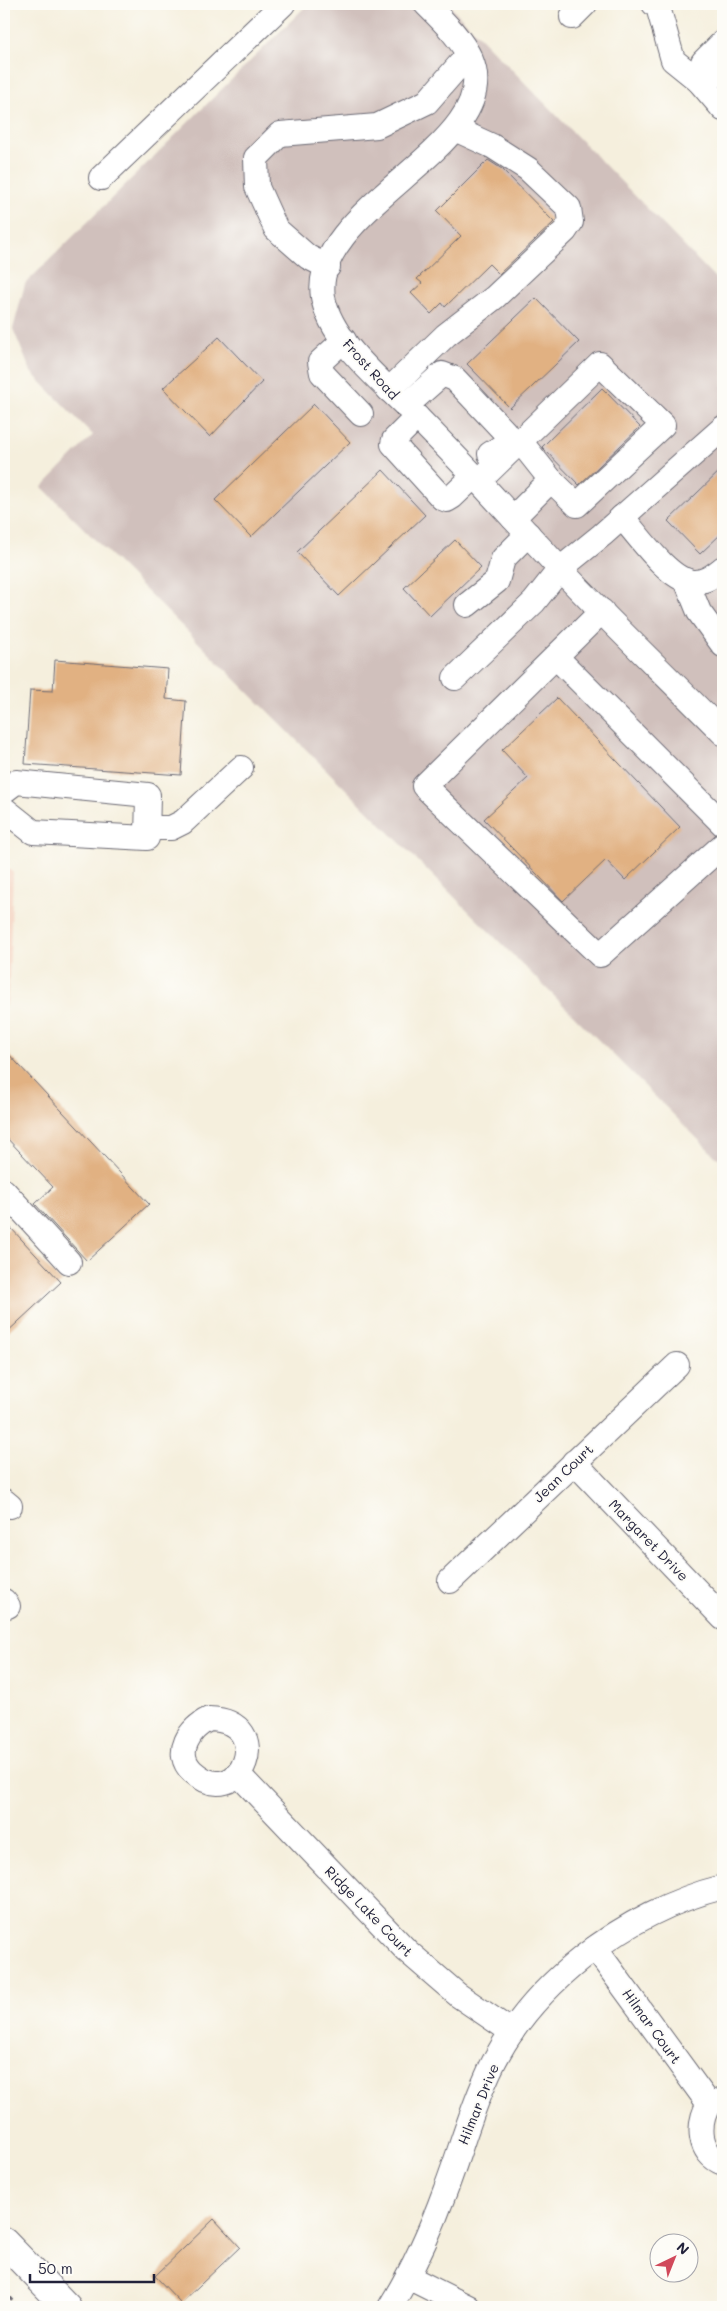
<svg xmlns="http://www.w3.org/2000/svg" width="727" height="2311" font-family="Mali,sans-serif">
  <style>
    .built { fill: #f4d3c1 }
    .industrial { fill: #d0c0bc }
    .building { fill: #e1b182 }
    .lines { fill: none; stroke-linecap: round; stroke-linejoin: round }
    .minor-casing { stroke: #6c6a74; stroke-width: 26 }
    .major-casing { stroke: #6c6a74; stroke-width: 30 }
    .path { stroke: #6c6a74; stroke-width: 3; stroke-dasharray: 4 4; stroke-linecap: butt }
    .minor { stroke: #fff; stroke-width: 24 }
    .major { stroke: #fff; stroke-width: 28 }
    .labels { text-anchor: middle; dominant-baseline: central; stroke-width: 4; stroke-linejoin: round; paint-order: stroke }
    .street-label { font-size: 14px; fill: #22223b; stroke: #fdfcf7 }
  </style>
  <rect width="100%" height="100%" fill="#fdfcf7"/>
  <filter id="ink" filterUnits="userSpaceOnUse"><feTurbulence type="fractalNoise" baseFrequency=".02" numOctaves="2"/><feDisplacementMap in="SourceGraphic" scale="10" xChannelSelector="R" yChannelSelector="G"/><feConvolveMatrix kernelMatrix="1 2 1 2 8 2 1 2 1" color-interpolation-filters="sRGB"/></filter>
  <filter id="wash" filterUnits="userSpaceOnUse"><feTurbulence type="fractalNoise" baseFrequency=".0096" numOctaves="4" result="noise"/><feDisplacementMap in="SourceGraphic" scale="20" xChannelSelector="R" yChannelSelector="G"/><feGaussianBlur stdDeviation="1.12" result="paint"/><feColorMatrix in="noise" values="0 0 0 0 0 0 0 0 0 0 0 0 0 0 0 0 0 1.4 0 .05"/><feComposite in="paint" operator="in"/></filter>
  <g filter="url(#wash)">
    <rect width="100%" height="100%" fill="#f5efdd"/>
    <!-- built -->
    <polygon class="built" points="4,864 13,873 9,979 7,1004 4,1007"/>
    <!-- industrial -->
    <polygon class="industrial" points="308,4 448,4 723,286 723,1160 716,1157 42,487 93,435 31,372 13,329 25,284"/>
    <g id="blocks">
      <!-- building -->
      <g class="building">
        <polygon points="488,160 502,169 554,222 499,274 489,264 445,307 442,303 431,314 411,293 422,283 417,279 461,236 437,211"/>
        <polygon points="536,298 579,342 510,408 467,364"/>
        <polygon points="219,337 262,382 210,437 163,388"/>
        <polygon points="602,388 640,427 579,485 542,447"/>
        <polygon points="314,404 350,442 251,537 215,500"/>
        <polygon points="723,468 723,532 700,554 668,521"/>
        <polygon points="383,470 425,515 339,596 297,552"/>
        <polygon points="455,540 481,567 430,616 404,588"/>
        <polygon points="55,660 168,669 166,699 186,701 181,775 25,764 30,690 53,691"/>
        <polygon points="557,698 680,827 625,880 606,860 563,901 484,819 528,778 502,750"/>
        <polygon points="4,1049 149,1204 87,1261 35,1204 53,1187 4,1135"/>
        <polygon points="10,1227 61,1282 4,1335 4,1233"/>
        <polygon points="214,2219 240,2247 181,2303 155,2276"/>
      </g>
    </g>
  </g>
  <g filter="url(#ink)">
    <use href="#blocks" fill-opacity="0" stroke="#6c6a74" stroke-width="1"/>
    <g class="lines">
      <!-- minor casing -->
      <g class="minor-casing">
        <g id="minor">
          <path d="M 426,4 C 442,20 461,38 471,60 C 507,144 309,207 323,297 C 330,339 378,378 407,407 C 430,430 452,453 474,476 C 503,507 531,538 560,569 C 613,625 669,678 723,733"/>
          <polyline points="654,4 658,7 673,60 699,81 723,109"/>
          <polyline points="572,17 585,4"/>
          <polyline points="723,42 703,62 699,81 723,73"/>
          <polyline points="101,178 283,4"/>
          <polyline points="328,267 308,257 276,229 257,187 256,158 280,134 377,126 427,102 468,55"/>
          <polyline points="344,340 320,362 322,373 361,414"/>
          <polyline points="389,390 446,335 495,297 565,231 571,222 569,208 528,169 492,146 455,129"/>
          <polyline points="406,406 442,374 455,379 505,432 509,442 490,454"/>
          <polyline points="417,417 394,440 393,444 442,498 447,500 452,497 474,476"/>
          <polyline points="520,441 551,480"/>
          <polyline points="479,481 600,364 663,425 577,505 551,480 513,518"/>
          <path d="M 622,517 C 638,535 668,579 692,582 C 705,583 714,575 723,568"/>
          <polyline points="686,580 699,612 723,645"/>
          <polyline points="467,605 497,581 503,559 528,534"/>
          <polyline points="602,611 424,786 600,955 723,845"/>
          <polyline points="556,657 723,824"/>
          <polyline points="455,678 534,602 560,569 602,535 723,428"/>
          <polyline points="4,791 16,782 148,795 147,838 33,832 4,809"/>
          <polyline points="147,828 171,828 183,822 241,768"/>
          <polyline points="4,1191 69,1262"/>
          <polyline points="574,1462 723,1618"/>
          <polyline points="4,1501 10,1506"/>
          <polyline points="450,1581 677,1365"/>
          <polyline points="4,1601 8,1606"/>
          <path d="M 209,1719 C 278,1720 241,1816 192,1771 C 173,1753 190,1728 209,1719 Z"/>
          <polyline points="239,1775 407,1951 458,1995 512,2032"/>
          <polyline points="595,1948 709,2104"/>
          <path d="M 723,2100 L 709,2104 C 697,2124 698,2154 723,2163"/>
          <polyline points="408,2277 468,2307"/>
          <path d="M 390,2307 C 413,2270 430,2232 445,2191 C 459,2155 469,2117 485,2081 C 524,1987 626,1911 723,1887"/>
        </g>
      </g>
      <!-- major casing -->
      <g class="major-casing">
        <polyline id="major" points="4,2242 67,2307"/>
      </g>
      <!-- path -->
      <polyline class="path" points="4,2292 18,2307"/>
      <!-- minor -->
      <use href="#minor" class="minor"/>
      <!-- major -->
      <use href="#major" class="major"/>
    </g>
  </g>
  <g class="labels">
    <!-- street labels -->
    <g class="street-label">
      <text transform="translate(371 369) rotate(48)">Frost Road</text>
      <text transform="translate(563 1473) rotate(-44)">Jean Court</text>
      <text transform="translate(649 1540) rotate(46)">Margaret Drive</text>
      <text transform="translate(369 1911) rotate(46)">Ridge Lake Court</text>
      <text transform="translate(652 2026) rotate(54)">Hilmar Court</text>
      <text transform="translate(478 2104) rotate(-68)">Hilmar Drive</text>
    </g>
  </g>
  <!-- margin -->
  <rect width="727" height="2311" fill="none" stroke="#fdfcf7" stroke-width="20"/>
  <!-- north arrow -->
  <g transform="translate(674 2258) rotate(43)"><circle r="24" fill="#fdfcf7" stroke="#a5a5ac"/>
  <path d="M0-4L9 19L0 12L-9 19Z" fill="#d1495b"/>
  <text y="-8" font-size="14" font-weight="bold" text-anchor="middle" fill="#22223b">N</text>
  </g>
  <!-- scale -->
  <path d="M30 2274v8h124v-8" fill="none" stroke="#22223b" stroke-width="2.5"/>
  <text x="38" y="2274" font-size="15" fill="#22223b" stroke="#fdfcf7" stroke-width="4" paint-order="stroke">50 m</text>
</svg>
